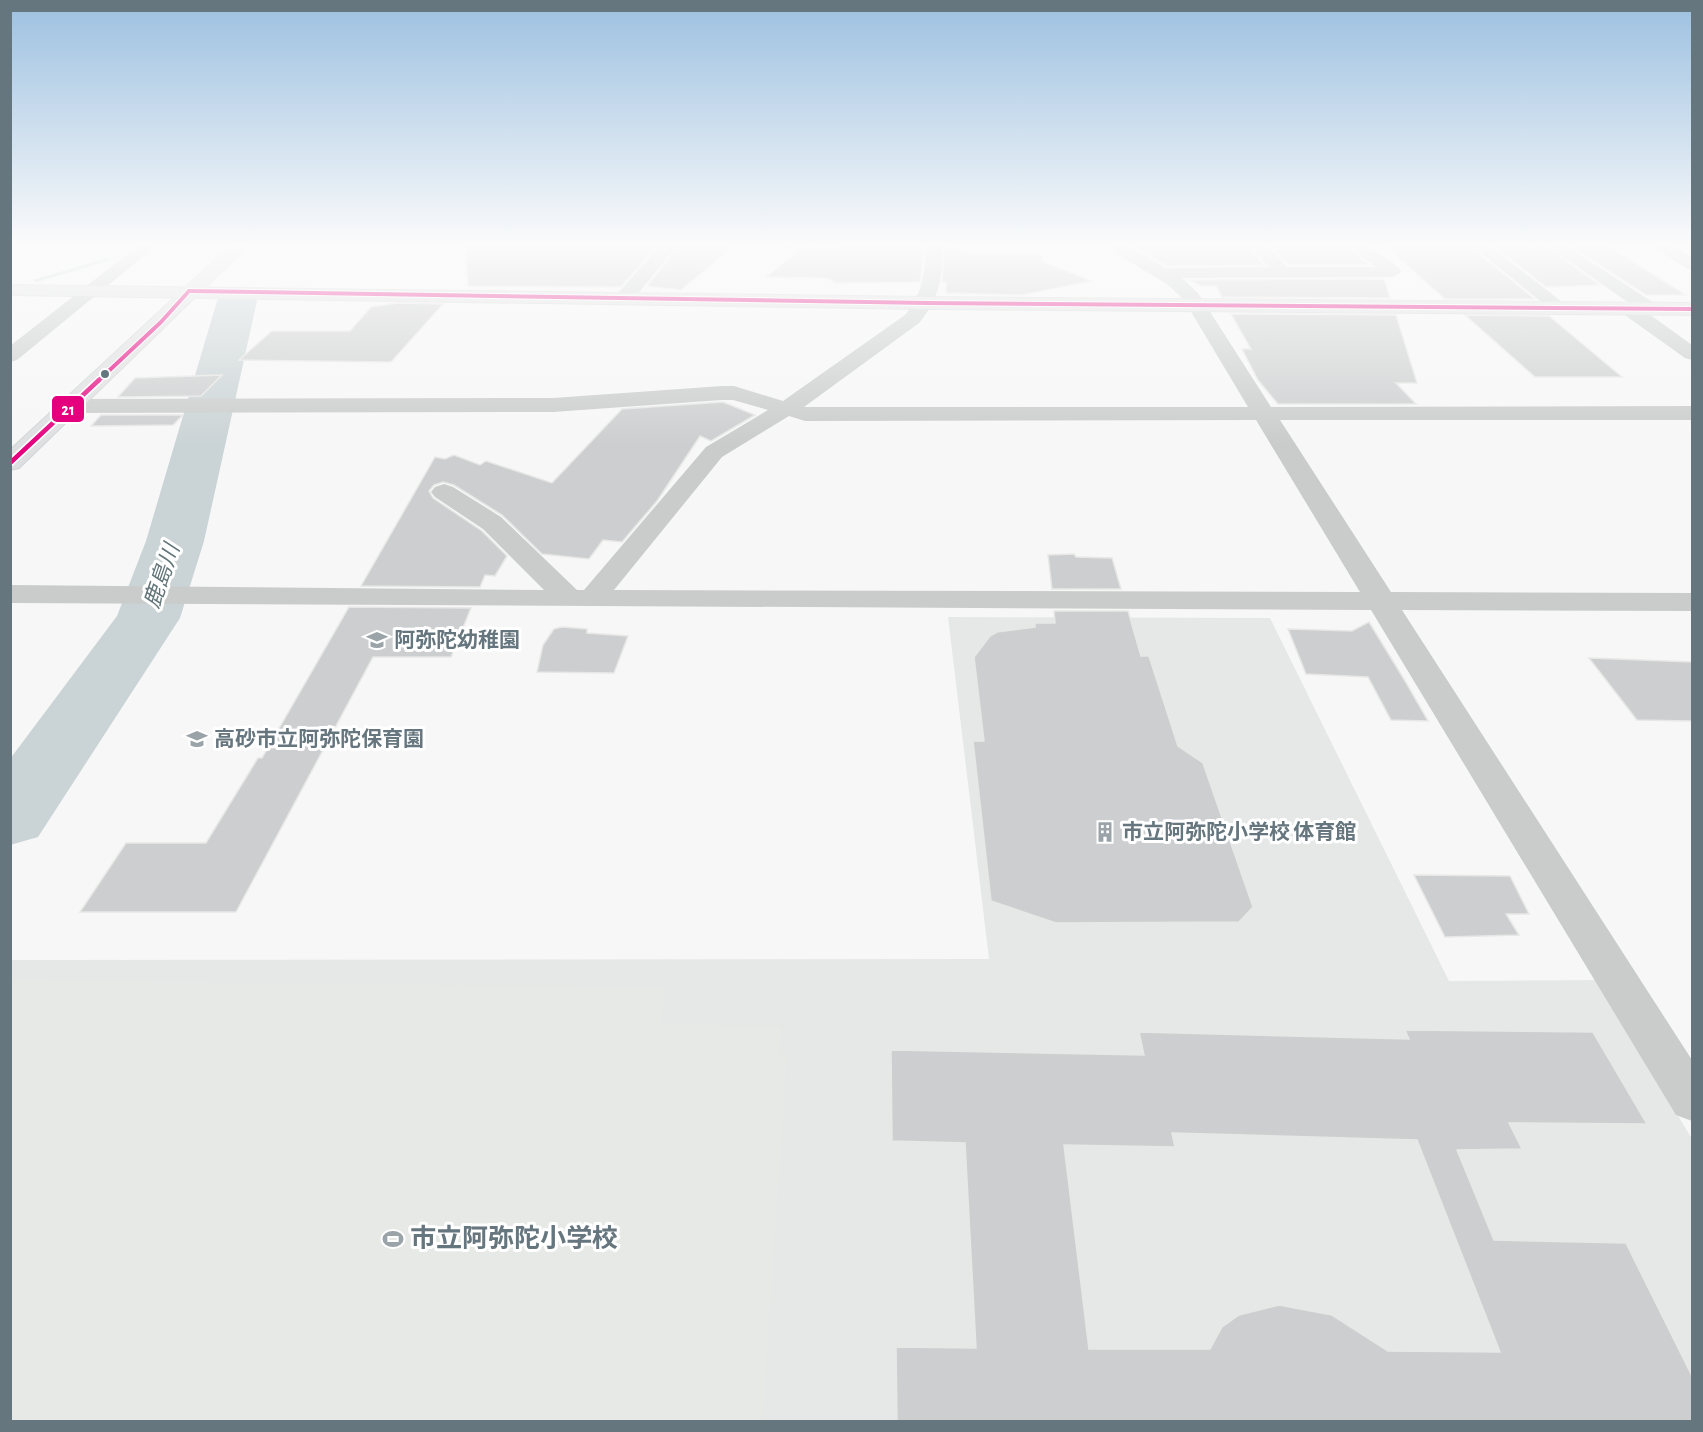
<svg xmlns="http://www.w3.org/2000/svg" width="1703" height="1432" font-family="'Alegreya Sans','Noto Sans JP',sans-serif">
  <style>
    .built { fill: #e6e8e7 }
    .green { fill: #e6e9e5 }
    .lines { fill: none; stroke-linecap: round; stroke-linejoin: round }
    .stream { fill: #cad3d5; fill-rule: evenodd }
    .river { fill: #cad3d5; fill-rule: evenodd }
    .building { fill: #cdcecf; stroke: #e7e7e6; stroke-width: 1.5; fill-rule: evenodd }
    .secondary-casing { stroke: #d3d4d5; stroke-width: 2 }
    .highway-casing { stroke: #d2d3d4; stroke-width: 2 }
    .street { fill: #cacccc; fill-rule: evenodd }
    .secondary { fill: #dedfe0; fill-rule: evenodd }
    .highway { fill: #dedfe0; fill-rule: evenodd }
    .bus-1-far1-casing { stroke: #fff; stroke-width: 6 }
    .bus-1-casing { stroke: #fff; stroke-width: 8 }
    .bus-1-far1 { stroke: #e5007d; stroke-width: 4 }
    .bus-1 { stroke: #e5007d; stroke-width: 4.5 }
    .bus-dot { fill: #66767e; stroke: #fff; stroke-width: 2 }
    .labels { text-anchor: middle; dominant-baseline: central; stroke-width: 6; stroke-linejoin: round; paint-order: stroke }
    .poi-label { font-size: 21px; font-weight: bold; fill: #66767e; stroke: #fff; text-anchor: start }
    .water-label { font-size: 22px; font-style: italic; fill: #617478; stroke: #fff }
    .near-poi-label { font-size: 26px; font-weight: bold; fill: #66767e; stroke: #fff; text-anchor: start }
    .line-badge { stroke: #fff; stroke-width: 2 }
    .badge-label { font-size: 16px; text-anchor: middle; font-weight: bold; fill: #fff }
  </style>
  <rect width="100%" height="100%" fill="#f7f7f7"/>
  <!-- built -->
  <polygon class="built" points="948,617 1270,618 1449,981 1597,980 1692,1139 1692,1421 11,1421 10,960 989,959"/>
  <!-- green -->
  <polygon class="green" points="11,980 666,988 660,1024 781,1027 778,1055 787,1056 762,1421 11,1421"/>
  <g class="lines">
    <!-- stream -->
    <polygon class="stream" points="110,257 112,260 36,282 33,280"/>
    <!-- river -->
    <polygon class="river" points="237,289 251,293 257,301 204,541 180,618 38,837 10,845 10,759 117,616 146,541 217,301 223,293"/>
  </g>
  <!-- building -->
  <g class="building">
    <polygon points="465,245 658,245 621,287 468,286"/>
    <polygon points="680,245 735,245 681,290 647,286"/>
    <polygon points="840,245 924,245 920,282 837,283 825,278 766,277 805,246 840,250"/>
    <polygon points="944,245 973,254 1042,255 1044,262 1091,281 1021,295 946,293 946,282 942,282"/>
    <polygon points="1131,245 1247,245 1264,265 1167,266"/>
    <polygon points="1269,245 1346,245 1369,265 1289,265"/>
    <polygon points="1384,245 1469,246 1535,299 1445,299"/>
    <polygon points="1532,245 1544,245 1600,285 1546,287 1494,246 1535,247"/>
    <polygon points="1569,245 1607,245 1686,295 1646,295"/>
    <polygon points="1384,279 1390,298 1222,297 1216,286 1202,286 1188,280"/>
    <polygon points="398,303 443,304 391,362 239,360 272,331 350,331 371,307"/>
    <polygon points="1231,314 1396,315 1417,383 1396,383 1416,404 1278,404 1258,380 1242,349 1251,349"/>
    <polygon points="1465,315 1549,316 1622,377 1535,377"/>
    <polygon points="222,375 201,396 118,397 135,378"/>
    <polygon points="723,402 755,415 711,441 700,436 657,501 622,542 603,540 589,559 542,554 502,515 454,485 443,482 434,485 429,491 433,498 482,531 507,556 495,576 485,575 480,587 361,586 435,457 445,459 454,455 480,465 486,461 552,483 622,409"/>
    <polygon points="101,415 183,415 173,425 91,426"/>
    <polygon points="1074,554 1076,557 1112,558 1121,589 1052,589 1048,555"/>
    <polygon points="349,607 471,608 451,657 373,657 236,912 80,912 126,843 206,843 258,758 262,758"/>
    <polygon points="1054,611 1128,611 1141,656 1149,656 1178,746 1203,763 1253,907 1239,922 1056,923 991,901 973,741 984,741 974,657 990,636 997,632 1035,627 1035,623 1055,623"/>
    <polygon points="1369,622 1405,681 1428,721 1391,720 1368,677 1306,674 1288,629 1352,631"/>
    <polygon points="562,627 587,629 587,633 628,636 614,673 537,672 543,645 554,629"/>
    <polygon points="1589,658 1692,662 1692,721 1637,720"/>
    <polygon points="1414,875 1510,876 1529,914 1506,914 1519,935 1445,937"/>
    <path d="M 1405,1030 L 1593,1032 L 1647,1124 L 1509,1123 L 1522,1149 L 1457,1150 L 1494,1240 L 1626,1243 L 1692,1376 L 1692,1422 L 897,1422 L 896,1347 L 976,1348 L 965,1143 L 892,1141 L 891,1050 L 1144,1055 L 1139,1032 L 1409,1039 ZM 1172,1133 L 1417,1140 L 1500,1352 L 1388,1351 L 1332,1315 L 1279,1305 L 1239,1315 L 1222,1327 L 1210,1349 L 1089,1349 L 1064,1145 L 1175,1147 Z"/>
  </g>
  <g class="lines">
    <!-- secondary casing -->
    <g class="secondary-casing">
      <polygon id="secondary" points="231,245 249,245 19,468 10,470 10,450"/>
    </g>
    <!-- highway casing -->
    <g class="highway-casing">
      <polygon id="highway" points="10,285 927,297 1692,303 1692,315 927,309 10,295"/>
    </g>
    <!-- street -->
    <g class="street">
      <polygon points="139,245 157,245 17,360 10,362 10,346"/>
      <polygon points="661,245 678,245 631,302 617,302 615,298 617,294"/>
      <polygon points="780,245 797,245 788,251 782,250"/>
      <path d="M 926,245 L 942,245 C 944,276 939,299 919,323 L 804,407 L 1248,407 L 1184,300 L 1167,284 L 1120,256 L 1108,245 L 1127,245 L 1166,268 L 1269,267 L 1249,245 L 1266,245 L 1288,267 L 1375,267 L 1348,245 L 1367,245 L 1399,268 L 1402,272 L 1393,277 L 1182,278 L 1198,293 L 1271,407 L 1692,406 L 1692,420 L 1280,420 L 1391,592 L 1692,593 L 1692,611 L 1402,610 L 1692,1060 L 1692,1121 L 1676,1115 L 1371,610 L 10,603 L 10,585 L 544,590 L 483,529 L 435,497 L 431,492 L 435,487 L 444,484 L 453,487 L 501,517 L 577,590 L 584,590 L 706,447 L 768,410 L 733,400 L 722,400 L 553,412 L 71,413 L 63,411 L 60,406 L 63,401 L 71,399 L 553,398 L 722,386 L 734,386 L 783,401 L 905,315 C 923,294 925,272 926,245 ZM 789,416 L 805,421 L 1256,420 L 1360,592 L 614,590 L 722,457 Z"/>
      <polygon points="1471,245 1489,245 1571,309 1562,315 1555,313"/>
      <polygon points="1546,245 1565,245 1657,305 1659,309 1657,313 1649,314 1692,345 1692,360 1685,358 1622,313 1620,309 1622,305 1629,303"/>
      <polygon points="1651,245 1671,245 1692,257 1692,269 1686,268"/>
    </g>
    <!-- secondary -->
    <use href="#secondary" class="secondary"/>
    <!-- highway -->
    <use href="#highway" class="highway"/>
    <!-- bus-1-far1 casing -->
    <g class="bus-1-far1-casing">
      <g id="bus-1-far1">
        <polyline points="189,291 927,303 1692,309"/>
        <polyline points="98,381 161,322 189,291"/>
      </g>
    </g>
    <!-- bus-1 casing -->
    <g class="bus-1-casing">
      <polyline id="bus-1" points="10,463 99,380"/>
    </g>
    <!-- bus-1-far1 -->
    <use href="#bus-1-far1" class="bus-1-far1"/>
    <!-- bus-1 -->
    <use href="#bus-1" class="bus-1"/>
  </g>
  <!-- sky -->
  <linearGradient id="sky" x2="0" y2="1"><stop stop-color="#9cc0e0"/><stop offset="0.55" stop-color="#fbfbfb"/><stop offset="1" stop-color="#fbfbfb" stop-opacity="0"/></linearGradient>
  <rect width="1703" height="445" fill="url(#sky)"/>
  <!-- icons -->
  <defs>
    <g id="school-bare" transform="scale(1.62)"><path d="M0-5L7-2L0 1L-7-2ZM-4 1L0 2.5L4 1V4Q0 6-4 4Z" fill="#99a3a8" stroke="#fff" stroke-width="2.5" paint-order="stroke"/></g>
    <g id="building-bare" transform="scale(1.62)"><path d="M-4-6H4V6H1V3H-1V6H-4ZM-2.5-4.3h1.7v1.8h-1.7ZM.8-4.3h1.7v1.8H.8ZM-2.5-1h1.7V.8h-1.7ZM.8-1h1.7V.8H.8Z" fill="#99a3a8" stroke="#fff" stroke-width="2.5" paint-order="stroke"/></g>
    <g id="stadium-bare" transform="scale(1.62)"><path d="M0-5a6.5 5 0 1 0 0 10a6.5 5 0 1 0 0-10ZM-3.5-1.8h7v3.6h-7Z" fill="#99a3a8" stroke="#fff" stroke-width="2.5" paint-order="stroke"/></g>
  </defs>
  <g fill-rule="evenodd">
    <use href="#school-bare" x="377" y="640"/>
    <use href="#school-bare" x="197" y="739"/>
    <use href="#building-bare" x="1105" y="832"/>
    <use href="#stadium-bare" x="393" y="1239"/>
  </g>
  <!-- markers -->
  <circle class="bus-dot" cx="105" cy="374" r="5"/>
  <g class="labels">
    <!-- poi labels -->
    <g class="poi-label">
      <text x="394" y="640">阿弥陀幼稚園</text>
      <text x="214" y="739">高砂市立阿弥陀保育園</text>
      <text x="1122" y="832">市立阿弥陀小学校 体育館</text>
    </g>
    <!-- water labels -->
    <g class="water-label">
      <text transform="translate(162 576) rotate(-71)">鹿島川</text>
    </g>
    <!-- near-poi labels -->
    <g class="near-poi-label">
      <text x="410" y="1239">市立阿弥陀小学校</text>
    </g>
  </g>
  <rect class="line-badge" x="51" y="395" width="34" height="28" rx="6" fill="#e5007d"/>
  <g class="badge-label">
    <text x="68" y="415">21</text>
  </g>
  <!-- border -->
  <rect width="1703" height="1432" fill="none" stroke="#66767e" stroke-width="24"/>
</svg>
